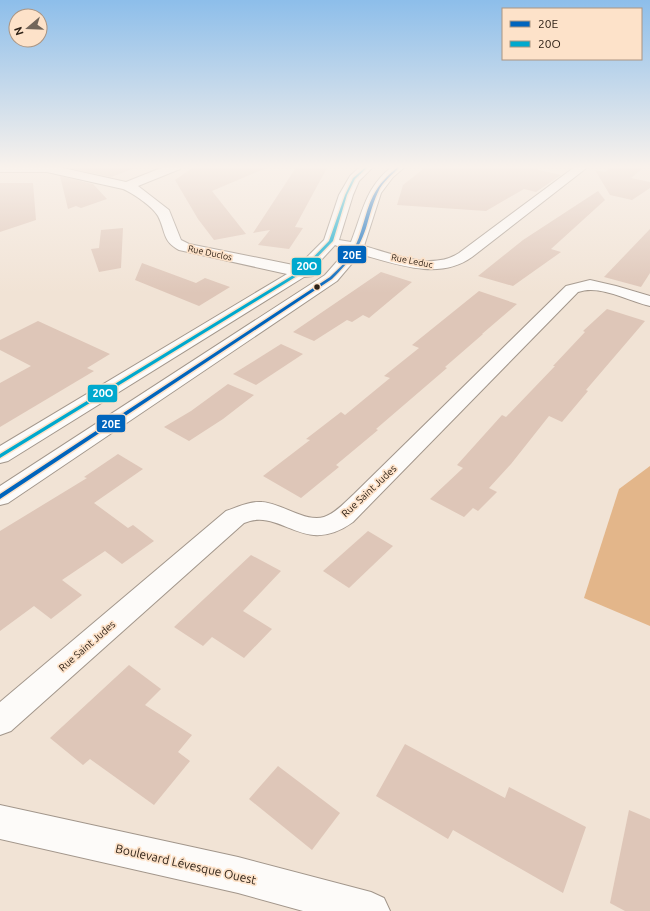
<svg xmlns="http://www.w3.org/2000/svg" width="650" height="911" font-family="Ubuntu,sans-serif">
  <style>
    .forest { fill: #e3b68a }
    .building { fill: #dec6b8 }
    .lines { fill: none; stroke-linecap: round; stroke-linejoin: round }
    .minor-casing { stroke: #a2968b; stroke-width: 2 }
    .minor { fill: #fdfbf9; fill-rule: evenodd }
    .bus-1-casing { stroke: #fde2c9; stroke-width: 3 }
    .bus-2-casing { stroke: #fde2c9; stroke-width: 3 }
    .bus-1 { fill: #0065bd; fill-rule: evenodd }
    .bus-2 { fill: #00a9ce; fill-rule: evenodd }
    .bus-dot { fill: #2f2217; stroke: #fde2c9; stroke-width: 1.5 }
    .labels { text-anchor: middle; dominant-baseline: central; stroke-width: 3.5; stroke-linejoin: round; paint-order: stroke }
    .far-street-label { font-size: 9px; fill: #2f2217; stroke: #fde2c9 }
    .street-label { font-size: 10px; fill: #2f2217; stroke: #fde2c9 }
    .near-street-label { font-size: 12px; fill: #2f2217; stroke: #fde2c9 }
    .line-badge { stroke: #fde2c9; stroke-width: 1.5 }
    .badge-label { font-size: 11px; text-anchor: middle; font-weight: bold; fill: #fff }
  </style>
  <rect width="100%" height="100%" fill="#f1e3d5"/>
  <!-- forest -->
  <polygon class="forest" points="650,466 650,626 584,598 619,489"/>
  <!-- building -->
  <g class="building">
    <polygon points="60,166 135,166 135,168 111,177"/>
    <polygon points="195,166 271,166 212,191 246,234 214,240 198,219 175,180"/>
    <polygon points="297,166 328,166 295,227 303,228 289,249 258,245 270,230 253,233"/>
    <polygon points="427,166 522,166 561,175 536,192 524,189 486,211 397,205 403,185"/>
    <polygon points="613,166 645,166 631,178 650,182 650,188 632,200 610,195 595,170 605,172"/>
    <polygon points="60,176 93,184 107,199 81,208 76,206 68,209"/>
    <polygon points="0,183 33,183 36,220 0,232"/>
    <polygon points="598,191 605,200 551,249 561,252 513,286 478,276 523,240"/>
    <polygon points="123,228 121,268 99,272 91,249 99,248 101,230"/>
    <polygon points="650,229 650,273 641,287 604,277"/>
    <polygon points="142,263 196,283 205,278 230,287 199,306 135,280"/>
    <polygon points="381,272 412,282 369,318 363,315 352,322 347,320 314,341 293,332"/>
    <polygon points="479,291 517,304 482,334 483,334 445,367 447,368 376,429 378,430 336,465 339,467 301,498 263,476 310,440 306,439 341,412 345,415 390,378 384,376 419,348 412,345"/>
    <polygon points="607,309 645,321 586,390 588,391 562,422 549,416 511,464 489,488 497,492 478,511 473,508 464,517 430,499 463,468 457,465 502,415 506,417 555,366 553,366 585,332 583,331"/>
    <polygon points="38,321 110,354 87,368 94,371 0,427 0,383 31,366 0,350 0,340"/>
    <polygon points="281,344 303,354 256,385 233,374"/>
    <polygon points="228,384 254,395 223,419 189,441 164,427 191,411"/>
    <polygon points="118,454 143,469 94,503 128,528 133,525 154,541 122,564 105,551 62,580 82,595 51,619 34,606 0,631 0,531 87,478 84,477"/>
    <polygon points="368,531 393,546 349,588 323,571"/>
    <polygon points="251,555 281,571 243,611 272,629 244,658 212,637 203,646 174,627"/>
    <polygon points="129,665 161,689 145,705 192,735 178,752 190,761 154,805 90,759 83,765 50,738"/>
    <polygon points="405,744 505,798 509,787 586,827 563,893 453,830 448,839 376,796"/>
    <polygon points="278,766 340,813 312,850 249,799"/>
    <polygon points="629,810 650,819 650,911 625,911 610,903"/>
  </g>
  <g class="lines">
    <!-- minor casing -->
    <g class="minor-casing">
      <g id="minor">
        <path d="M 0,166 L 54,166 L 126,182 L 166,166 L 182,166 L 180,169 L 138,186 L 169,210 L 181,240 L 189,244 L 298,266 L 324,240 L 339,195 L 350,176 L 361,166 L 374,166 L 359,181 L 353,195 L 339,240 L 351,242 C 363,212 365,187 393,166 L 406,166 L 393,177 L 381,193 L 364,246 C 393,254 432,271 459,253 L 576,166 L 589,166 L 472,257 C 439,281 396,264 360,254 L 337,281 L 8,503 L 0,505 L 0,486 L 325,275 L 347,250 L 335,245 L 312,270 L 315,273 L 313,276 L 304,277 L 8,461 L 0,463 L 0,446 L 287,274 L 179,250 C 162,241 166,231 158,216 C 153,207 133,193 123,189 L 47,172 L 0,172 Z"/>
        <path d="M 590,280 L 616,286 L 650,296 L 650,306 C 628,301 600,284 578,292 L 353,522 C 303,558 282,507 244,523 L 11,731 L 0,735 L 0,702 L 226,511 C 238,507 250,501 262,502 C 281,503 306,523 324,517 C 336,513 345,502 354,494 L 566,286 Z"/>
        <polygon points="0,805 238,857 371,892 384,898 390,911 303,911 238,893 0,839"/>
      </g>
    </g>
    <!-- minor -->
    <use href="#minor" class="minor"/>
    <!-- bus-1 casing -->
    <g class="bus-1-casing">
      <path id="bus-1" d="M 399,166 L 401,166 C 394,173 386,179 380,188 C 373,201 370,215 366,228 C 358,251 349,262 332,279 L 0,499 L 0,494 L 330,277 C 338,269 347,262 352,252 C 363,234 364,214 373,196 C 379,184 388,175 399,166 Z"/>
    </g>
    <!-- bus-2 casing -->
    <g class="bus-2-casing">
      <polygon id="bus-2" points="367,166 369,166 355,179 347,195 333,241 302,273 0,458 0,454 300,271 329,241 345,195 353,178"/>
    </g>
    <!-- bus-1 -->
    <use href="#bus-1" class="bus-1"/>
    <!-- bus-2 -->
    <use href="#bus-2" class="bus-2"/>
  </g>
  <!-- sky -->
  <linearGradient id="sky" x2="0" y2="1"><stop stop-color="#8dbeea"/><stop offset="0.57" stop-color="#f9f2ec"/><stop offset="1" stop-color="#f9f2ec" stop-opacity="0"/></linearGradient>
  <rect width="650" height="293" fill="url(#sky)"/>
  <!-- markers -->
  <circle class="bus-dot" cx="317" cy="287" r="3.5"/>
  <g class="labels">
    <!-- far-street labels -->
    <g class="far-street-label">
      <text transform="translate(210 253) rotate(12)">Rue Duclos</text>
      <text transform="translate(412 261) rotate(11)">Rue Leduc</text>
    </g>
    <!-- street labels -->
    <g class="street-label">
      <text transform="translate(369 491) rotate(-43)">Rue Saint Judes</text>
      <text transform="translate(87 646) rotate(-41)">Rue Saint Judes</text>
    </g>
    <!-- near-street labels -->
    <g class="near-street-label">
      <text transform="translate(186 864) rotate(13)">Boulevard Lévesque Ouest</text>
    </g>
  </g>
  <g class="line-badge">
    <rect x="337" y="245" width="30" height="19" rx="4" fill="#0065bd"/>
    <rect x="291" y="257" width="31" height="19" rx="4" fill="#00a9ce"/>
    <rect x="87" y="384" width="31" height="19" rx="4" fill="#00a9ce"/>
    <rect x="96" y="414" width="30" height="19" rx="4" fill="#0065bd"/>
  </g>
  <g class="badge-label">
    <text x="352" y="259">20E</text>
    <text x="307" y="270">20O</text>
    <text x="103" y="397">20O</text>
    <text x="111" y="428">20E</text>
  </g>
  <!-- legend -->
  <rect x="502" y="8" width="140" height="52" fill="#fde2c9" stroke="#ab9582"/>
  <rect x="510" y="21" width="20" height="6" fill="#0065bd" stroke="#ab9582"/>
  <text x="538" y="28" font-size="12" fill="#2f2217">20E</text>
  <rect x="510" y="41" width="20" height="6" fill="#00a9ce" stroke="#ab9582"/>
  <text x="538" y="48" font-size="12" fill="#2f2217">20O</text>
  <!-- north arrow -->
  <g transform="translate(28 28) rotate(251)"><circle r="19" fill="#fde2c9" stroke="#ab9582"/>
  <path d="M0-3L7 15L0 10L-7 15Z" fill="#73665a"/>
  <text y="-6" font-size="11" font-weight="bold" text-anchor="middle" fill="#2f2217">N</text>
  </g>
</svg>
